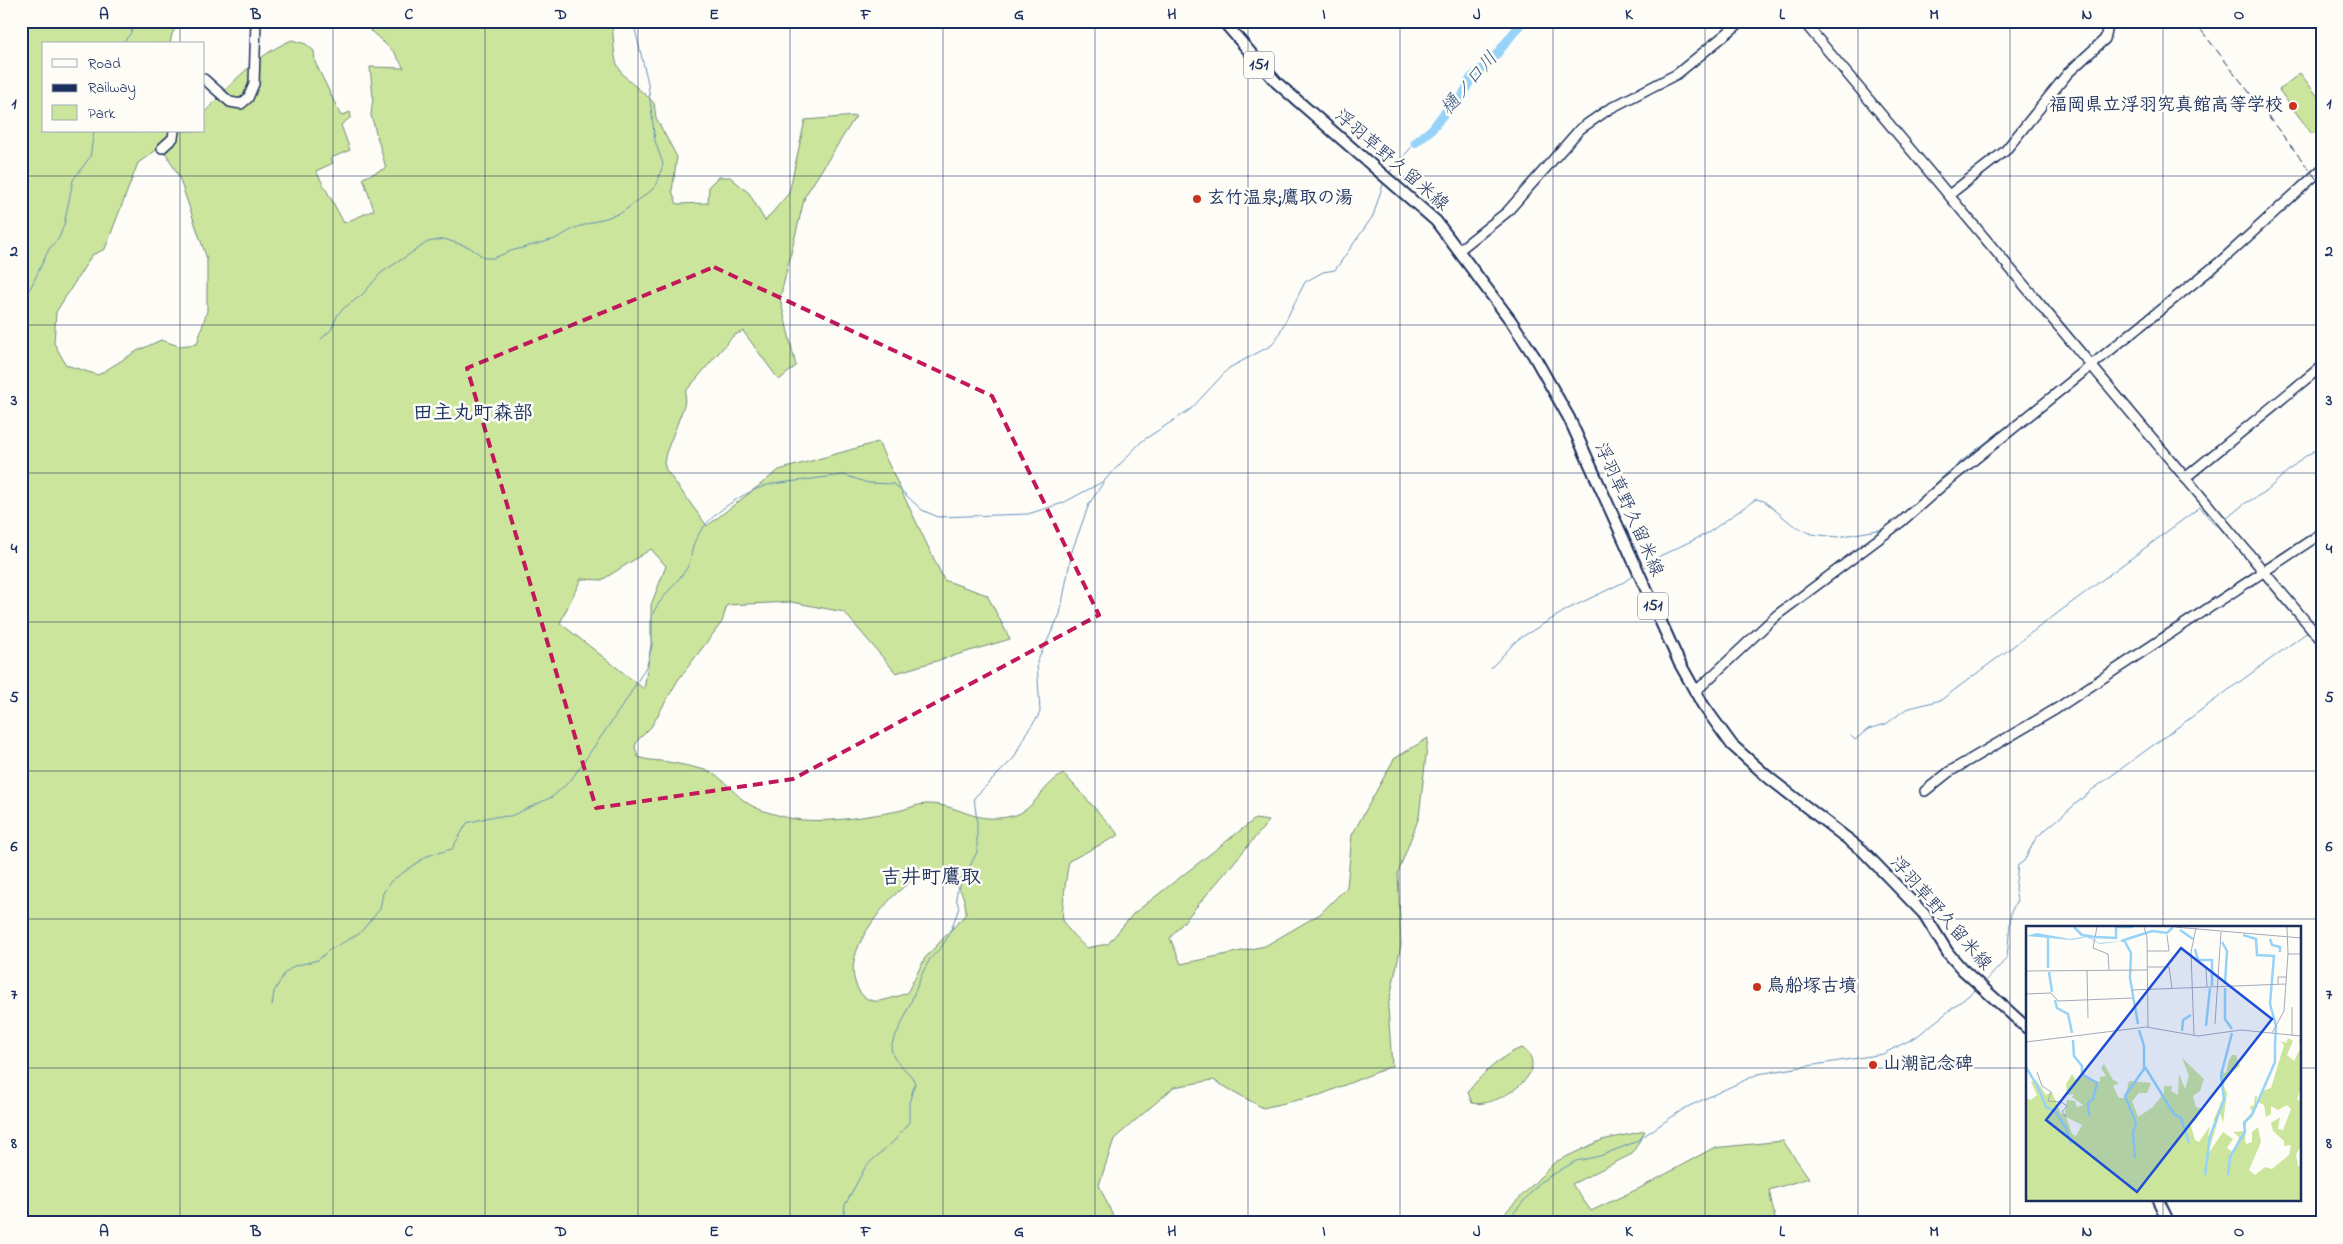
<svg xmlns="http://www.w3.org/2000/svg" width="2343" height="1244" font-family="'Indie Flower','Klee One',sans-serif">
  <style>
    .green { fill: #cbe59c; stroke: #738a7d; fill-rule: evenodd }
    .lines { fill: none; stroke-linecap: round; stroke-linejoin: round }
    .stream { stroke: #6591ba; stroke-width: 1 }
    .river { stroke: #97d3f8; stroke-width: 9 }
    .secondary-casing { stroke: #1b2f5e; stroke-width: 12 }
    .primary-casing { stroke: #1b2f5e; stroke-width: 14 }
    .secondary { stroke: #fdfcf7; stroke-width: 9 }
    .primary { stroke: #fdfcf7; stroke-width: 10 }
    .rail { stroke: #1b2f5e; stroke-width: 1; stroke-dasharray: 8 4; stroke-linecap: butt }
    .marked { fill: none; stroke: #c2185b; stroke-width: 4; stroke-dasharray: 10 6; stroke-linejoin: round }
    .grid { fill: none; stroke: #1b2f5e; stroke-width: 1; stroke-opacity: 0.55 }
    .poi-dot { fill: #c8321e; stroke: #fdfcf7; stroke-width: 2 }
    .labels { text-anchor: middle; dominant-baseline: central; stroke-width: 5; stroke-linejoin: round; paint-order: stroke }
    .shield { fill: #fdfcf7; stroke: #5f6c8c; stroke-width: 1 }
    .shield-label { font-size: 16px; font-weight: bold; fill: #1b2f5e }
    .poi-label { font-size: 18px; font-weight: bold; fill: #1b2f5e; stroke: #fdfcf7; text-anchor: start }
    .street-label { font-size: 18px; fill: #1b2f5e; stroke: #fdfcf7 }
    .water-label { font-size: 19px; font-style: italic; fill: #3a5884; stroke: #fdfcf7 }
    .quarter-label { font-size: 20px; font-weight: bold; fill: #1b2f5e; stroke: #fdfcf7 }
    .inset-river { fill: none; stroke: #97d3f8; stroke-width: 2.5 }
    .inset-road { fill: none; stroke: #a3aaba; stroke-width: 1 }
    .view { fill: #1d4ed8; fill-opacity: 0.15; stroke: #1d4ed8; stroke-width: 2.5 }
    .inset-edge { fill: none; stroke: #1b2f5e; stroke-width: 2.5 }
    .neatline { fill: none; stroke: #1b2f5e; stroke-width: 2 }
    .grid-label { font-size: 16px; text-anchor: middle; font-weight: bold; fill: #1b2f5e }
  </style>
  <rect width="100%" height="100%" fill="#fdfcf7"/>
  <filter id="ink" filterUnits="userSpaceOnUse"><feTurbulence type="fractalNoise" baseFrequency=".02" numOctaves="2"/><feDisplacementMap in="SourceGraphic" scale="10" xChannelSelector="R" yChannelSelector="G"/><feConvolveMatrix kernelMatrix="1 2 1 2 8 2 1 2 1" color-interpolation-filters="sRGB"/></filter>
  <g filter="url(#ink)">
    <!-- green -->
    <g class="green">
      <path d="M 21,21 L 180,21 L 172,34 L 170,44 L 44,44 L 44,131 L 204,131 L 204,113 C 230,85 256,55 292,40 L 306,44 L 314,51 L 315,62 L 341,116 L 350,112 L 351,117 L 341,125 L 350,150 L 331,158 L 333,163 L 316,171 L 344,223 L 374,210 L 363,178 L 386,168 L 371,115 L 373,97 L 370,67 L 404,68 L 394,52 L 360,21 L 611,21 C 614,33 613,44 615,56 C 618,79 640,87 654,103 L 656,118 L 677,157 L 672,191 L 677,204 L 708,203 L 709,186 L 718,177 L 730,177 L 749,193 L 765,221 L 789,193 L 805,120 L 856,116 L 805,196 L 780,298 L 796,366 L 779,380 L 743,331 L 733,336 L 686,391 L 684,406 L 666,453 L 664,463 L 666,470 L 707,526 L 779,470 L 878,442 L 944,580 L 987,595 L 1010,639 L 896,673 L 844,612 L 791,602 L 727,605 L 722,622 L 678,680 L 651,727 L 637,741 L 635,747 L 638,757 C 648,761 657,760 668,762 C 680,764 693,767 705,770 C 724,776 731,792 746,802 C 755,809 770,813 781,816 C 814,826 864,817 898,811 C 907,809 917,804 927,804 C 961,804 972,825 1012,816 C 1034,812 1044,782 1064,774 L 1119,835 L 1069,861 C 1067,870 1061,913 1063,920 C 1067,931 1079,940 1086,948 L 1108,944 L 1133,914 L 1255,819 L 1269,821 L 1170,938 L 1181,964 L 1265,946 L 1320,914 L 1347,887 L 1352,835 L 1394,759 L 1428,738 L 1419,817 L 1398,873 L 1401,945 L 1388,1007 L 1392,1066 L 1320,1095 L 1263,1108 L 1213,1080 L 1174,1087 L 1114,1139 L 1099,1185 L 1116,1223 L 21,1223 ZM 162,146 L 179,177 L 207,259 L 207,311 L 197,344 L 179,346 L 161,340 L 137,351 L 98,375 L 66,365 L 54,343 L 56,312 L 92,255 L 105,249 L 138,163 ZM 651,549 L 666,566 L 651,605 L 651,645 L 644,689 L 560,623 L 581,579 L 602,580 ZM 926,870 C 951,871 966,890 966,914 L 925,958 L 907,993 C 898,996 883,1002 874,1001 C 866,1000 860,994 857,987 C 844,960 867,928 883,908 C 894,893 911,881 926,870 Z"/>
      <polygon points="2300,73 2322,102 2322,127 2312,134 2279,90"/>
      <path d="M 1522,1048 C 1556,1071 1495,1109 1472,1103 L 1468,1092 C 1478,1078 1505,1052 1522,1048 Z"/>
      <polygon points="1645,1131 1632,1154 1572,1184 1591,1211 1644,1186 1713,1148 1783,1141 1809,1178 1769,1190 1776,1223 1495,1223 1555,1162 1602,1140"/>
    </g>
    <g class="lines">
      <!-- stream -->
      <g class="stream">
        <polyline points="122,44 131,33 135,21"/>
        <polyline points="1389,173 1415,143"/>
        <polyline points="2309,173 2322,163"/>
        <polyline points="2297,185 2304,178"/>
        <polyline points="2212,262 2237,240"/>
        <polyline points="21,300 31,287 49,249 59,238 64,225 73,180 90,157 94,131"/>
        <polyline points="321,339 331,330 338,314 344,308 362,295 381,273 428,242 444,239 469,247 485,258 494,258 511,251 555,239 575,228 621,213 652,190 657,184 663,164 655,141 648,83 633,21"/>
        <polyline points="2064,381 2085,365"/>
        <polyline points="1958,464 2056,388"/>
        <polyline points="1905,513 1949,471"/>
        <polyline points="2226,519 2244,504 2265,492 2301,459 2322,446"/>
        <polyline points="1643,568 1660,556 1708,533 1756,499 1764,501 1793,525 1812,534 1837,537 1884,529"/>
        <polyline points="2316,626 2322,622"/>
        <polyline points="1491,668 1517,640 1568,609 1624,582 1635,574"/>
        <polyline points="1851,736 1855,740 1868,729 1886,724 1906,709 1941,700 2200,507 2216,526 2218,524"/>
        <polyline points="1985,982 2007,958 2011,912 2017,900 2015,889 2018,865 2024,861 2036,838 2092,790 2309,631"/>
        <path d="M 272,1005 L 274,992 L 284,974 L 294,966 L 318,960 L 329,950 L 359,934 L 380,909 L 383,893 L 391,881 L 427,856 L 452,849 L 467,823 L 490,817 L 511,816 L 552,797 L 571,780 L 627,699 L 647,665 L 652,646 L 652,617 L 654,611 C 663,595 677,583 687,568 C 692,558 691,548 696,539 C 708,514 746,490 772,484 L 844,475 L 868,483 L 894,484 L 922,510 L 938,517 L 1028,514 L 1063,503 L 1104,481"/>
        <polyline points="843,1223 845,1205 866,1166 895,1140 909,1122 909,1103 915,1083 912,1077 894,1058 891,1048 893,1041 903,1021 923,972 930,959 942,946 949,935 959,908 956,898 957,892 977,852 977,821 974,798 1014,758 1026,733 1037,718 1040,712 1037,662 1060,614 1072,551 1089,504 1105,480 1142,441 1191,409 1229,368 1272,345 1278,336 1305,282 1323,272 1335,270 1373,216 1384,181"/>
        <polyline points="1505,1223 1540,1182 1576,1161 1600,1156 1635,1142 1685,1108 1758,1074 1883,1054 1916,1037 1978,988"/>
      </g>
      <!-- river -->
      <polyline class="river" points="1415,143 1432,129 1449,107 1462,97 1471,78 1492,60 1523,21"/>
      <!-- secondary casing -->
      <g class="secondary-casing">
        <g id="secondary">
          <polyline points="1803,21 2322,641"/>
          <polyline points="204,79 230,102 241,104 248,98 254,84 256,21"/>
          <polyline points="162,148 173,138 174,131"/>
          <polyline points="1949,195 2005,151 2068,73 2105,39 2107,30 2101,21"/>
          <polyline points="1458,251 1507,212 1580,129 1609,109 1677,74 1742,21"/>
          <polyline points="2185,478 2322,366"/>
          <polyline points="1695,692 1777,615 1901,522 1944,484 2221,261 2322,169"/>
          <polyline points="1925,791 1949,772 2056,709 2322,533"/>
        </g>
      </g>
      <!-- primary casing -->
      <g class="primary-casing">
        <g id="primary">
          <polyline points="1223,21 1276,82 1436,221 1511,321 1534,356 1569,418 1679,662 1703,705 1732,745 1769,778 1862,850 1924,914 1948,953 1962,969 2027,1028"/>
          <polyline points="2158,1200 2169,1223"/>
        </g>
      </g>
      <!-- secondary -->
      <use href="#secondary" class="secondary"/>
      <!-- primary -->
      <use href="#primary" class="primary"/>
      <!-- rail -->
      <polyline class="rail" points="2194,21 2322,186"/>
    </g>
  </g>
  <!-- marked area -->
  <path class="marked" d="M 714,267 L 992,396 L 1099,615 L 793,779 L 596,808 L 467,368 Z"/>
  <!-- grid -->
  <path class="grid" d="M 180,21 L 180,44M 333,21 L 333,1223M 485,21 L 485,1223M 638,21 L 638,1223M 790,21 L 790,1223M 943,21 L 943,1223M 1095,21 L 1095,1223M 1248,21 L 1248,1223M 1400,21 L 1400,1223M 1553,21 L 1553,1223M 1705,21 L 1705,1223M 1858,21 L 1858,1223M 2010,21 L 2010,1223M 2163,21 L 2163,928M 180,131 L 180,1223M 21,176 L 2322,176M 21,325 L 2322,325M 21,473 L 2322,473M 21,622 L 2322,622M 21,771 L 2322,771M 21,919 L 2322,919M 21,1068 L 2027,1068M 2299,1068 L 2322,1068M 2163,1200 L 2163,1223"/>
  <!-- markers -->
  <g class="poi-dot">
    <circle cx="2293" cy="106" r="5"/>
    <circle cx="1197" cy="199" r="5"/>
    <circle cx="1757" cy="987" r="5"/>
    <circle cx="1873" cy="1065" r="5"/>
  </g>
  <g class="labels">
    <!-- shield labels -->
    <g class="shield">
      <rect x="1244" y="51.5" width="30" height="27" rx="4"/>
      <rect x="1638" y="592.5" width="30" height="27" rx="4"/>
    </g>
    <g class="shield-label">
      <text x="1259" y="65">151</text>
      <text x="1653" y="606">151</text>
    </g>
    <!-- poi labels -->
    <g class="poi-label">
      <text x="2283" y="106" text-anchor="end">福岡県立浮羽究真館高等学校</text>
      <text x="1207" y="199">玄竹温泉;鷹取の湯</text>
      <text x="1767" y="987">鳥船塚古墳</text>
      <text x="1883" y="1065">山潮記念碑</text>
    </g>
    <!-- street labels -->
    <g class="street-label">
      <text transform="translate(1391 161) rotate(41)">浮羽草野久留米線</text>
      <text transform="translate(1628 510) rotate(66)">浮羽草野久留米線</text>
      <text transform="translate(1940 914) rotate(49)">浮羽草野久留米線</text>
    </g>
    <!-- water labels -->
    <g class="water-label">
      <text transform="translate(1470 84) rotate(-49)">樋ノ口川</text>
    </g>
    <!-- quarter labels -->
    <g class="quarter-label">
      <text x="473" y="414">田主丸町森部</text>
      <text x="931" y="878">吉井町鷹取</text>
    </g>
  </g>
  <!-- overview -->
  <g transform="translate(2026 926)">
    <rect width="275" height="275" fill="#fdfcf7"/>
    <path d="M 262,112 L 267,115 L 261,129 L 268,135 L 274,123 L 273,112 L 275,115 L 275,162 L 271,173 L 275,176 L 275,219 L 270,229 L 272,240 L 275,241 L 275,274 L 0,274 L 0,172 L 5,174 L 11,169 L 5,156 L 10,154 L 20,169 L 26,166 L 35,188 L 39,188 L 41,174 L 49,175 L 51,181 L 57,179 L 46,171 L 48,168 L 41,169 L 40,158 L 46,148 L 51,156 L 56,150 L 74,156 L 74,151 L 80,150 L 75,142 L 78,138 L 87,154 L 93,157 L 87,160 L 93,172 L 99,172 L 103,155 L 125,157 L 121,167 L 113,167 L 106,175 L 112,191 L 127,181 L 138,167 L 138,160 L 146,160 L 145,165 L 152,169 L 153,148 L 159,163 L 163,150 L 156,132 L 178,153 L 174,165 L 167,170 L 170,181 L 176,183 L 169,195 L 164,197 L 169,214 L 173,216 L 184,200 L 182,210 L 188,204 L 188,193 L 197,172 L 196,142 L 198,138 L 197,146 L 200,147 L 203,134 L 206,129 L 210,129 L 214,140 L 199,152 L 198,161 L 201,167 L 197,197 L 194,187 L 182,228 L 197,206 L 207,213 L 201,222 L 207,226 L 213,211 L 207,206 L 218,205 L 217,196 L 226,186 L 224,181 L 228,179 L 229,170 L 231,170 L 230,181 L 220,197 L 219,215 L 220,218 L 226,216 L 226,206 L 232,201 L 235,216 L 223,244 L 229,249 L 239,241 L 246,243 L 263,229 L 265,219 L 258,220 L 258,215 L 247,205 L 245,197 L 254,191 L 252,203 L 257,204 L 265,183 L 261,179 L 252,184 L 245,180 L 245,188 L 240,191 L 238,179 L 232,176 L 236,165 L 245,162 L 258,119 L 254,115 L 260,117 ZM 40,191 L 56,199 L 50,210 L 46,208 Z" fill="#cbe59c" fill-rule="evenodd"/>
    <path d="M 11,7 L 44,13 L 62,10 L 73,17 L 97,15 L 74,18 L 61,11 L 46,14 L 0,10 Z" fill="#97d3f8"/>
    <path class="inset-river" d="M 48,1 L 56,9 L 69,11M 154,4 L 167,13M 217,9 L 230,13 L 231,29 L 248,30 L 244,78 L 250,100 L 249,119M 22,11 L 22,42M 70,11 L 90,12 L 90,1 L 107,1M 244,13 L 246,19 L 254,21 L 254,26M 98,14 L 105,27 L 104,52 L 112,98M 95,15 L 126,5 L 141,7 L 147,1M 196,16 L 201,25 L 199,58M 169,23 L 172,34 L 186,34 L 186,60M 23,46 L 26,66M 199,62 L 199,93 L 206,103M 29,74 L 31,82 L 42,88 L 46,107M 180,100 L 184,62M 156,105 L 157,94 L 165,89M 47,114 L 48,130 L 56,140 L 56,148 L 71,157 L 67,173 L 62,177 L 63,190M 0,141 L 13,163 L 20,181 L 29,185 L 40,202 L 45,218M 119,141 L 148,188 L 155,192 L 163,217M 109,232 L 107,207 L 110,197 L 99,170 L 118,143 L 118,120 L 113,104M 179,249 L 184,210 L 198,174 L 195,149 L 206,107M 202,249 L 204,231 L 219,206 L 218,197 L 226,189 L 249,136 L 249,119"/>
    <path class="inset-road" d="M 71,1 L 67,22 L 82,28 L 83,44M 118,1 L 121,12 L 122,101M 149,1 L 275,12M 261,1 L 262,28 L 275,28M 121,25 L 143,25 L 141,9M 121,41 L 143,41 L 146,62M 180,43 L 181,61M 61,44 L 62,92M 0,45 L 121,44M 252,58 L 252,51 L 261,51M 106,64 L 260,58M 0,68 L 25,67 L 32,75 L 107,72M 266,81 L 266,110M 189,98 L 195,6M 246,107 L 258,85 L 262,28M 168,109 L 165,26 L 170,2M 0,116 L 120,101 L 172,110 L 215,104 L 275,110M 11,146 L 16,160 L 25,166 L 22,175 L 35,176 L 41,180 L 36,186 L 40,191"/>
    <path class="view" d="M 155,22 L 246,93 L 111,266 L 20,194 Z"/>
    <rect width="275" height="275" class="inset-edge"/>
  </g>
  <!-- margin -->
  <rect width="2343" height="1244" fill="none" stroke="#fdfcf7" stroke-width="55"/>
  <!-- legend -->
  <rect x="42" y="42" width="162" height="90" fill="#fdfcf7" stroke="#a3aaba"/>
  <rect x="52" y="59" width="25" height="8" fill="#fdfcf7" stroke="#a3aaba"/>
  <text x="88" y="68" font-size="15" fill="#1b2f5e">Road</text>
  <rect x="52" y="84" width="25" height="8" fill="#1b2f5e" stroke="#a3aaba"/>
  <text x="88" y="92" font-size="15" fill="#1b2f5e">Railway</text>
  <rect x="52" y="105" width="25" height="15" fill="#cbe59c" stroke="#a3aaba"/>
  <text x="88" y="118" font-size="15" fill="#1b2f5e">Park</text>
  <rect x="28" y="28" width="2288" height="1188" class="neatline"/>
  <g class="grid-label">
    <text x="104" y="19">A</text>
    <text x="256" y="19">B</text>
    <text x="409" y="19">C</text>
    <text x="561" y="19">D</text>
    <text x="714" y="19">E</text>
    <text x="866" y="19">F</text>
    <text x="1019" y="19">G</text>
    <text x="1172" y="19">H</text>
    <text x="1324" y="19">I</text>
    <text x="1477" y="19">J</text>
    <text x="1629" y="19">K</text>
    <text x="1782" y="19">L</text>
    <text x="1934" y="19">M</text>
    <text x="2087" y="19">N</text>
    <text x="2239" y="19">O</text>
    <text x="14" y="108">1</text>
    <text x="2329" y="108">1</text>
    <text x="14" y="256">2</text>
    <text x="2329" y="256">2</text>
    <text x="14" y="405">3</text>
    <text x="2329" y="405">3</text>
    <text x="14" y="553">4</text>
    <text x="2329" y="553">4</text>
    <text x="14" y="702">5</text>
    <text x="2329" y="702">5</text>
    <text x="14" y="851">6</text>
    <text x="2329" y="851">6</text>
    <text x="14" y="999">7</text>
    <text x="2329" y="999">7</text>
    <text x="14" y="1148">8</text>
    <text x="2329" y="1148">8</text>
    <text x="104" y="1236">A</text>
    <text x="256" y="1236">B</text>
    <text x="409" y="1236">C</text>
    <text x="561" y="1236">D</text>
    <text x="714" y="1236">E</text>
    <text x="866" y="1236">F</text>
    <text x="1019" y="1236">G</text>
    <text x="1172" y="1236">H</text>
    <text x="1324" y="1236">I</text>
    <text x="1477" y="1236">J</text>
    <text x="1629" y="1236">K</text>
    <text x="1782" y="1236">L</text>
    <text x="1934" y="1236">M</text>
    <text x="2087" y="1236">N</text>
    <text x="2239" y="1236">O</text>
  </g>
</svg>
